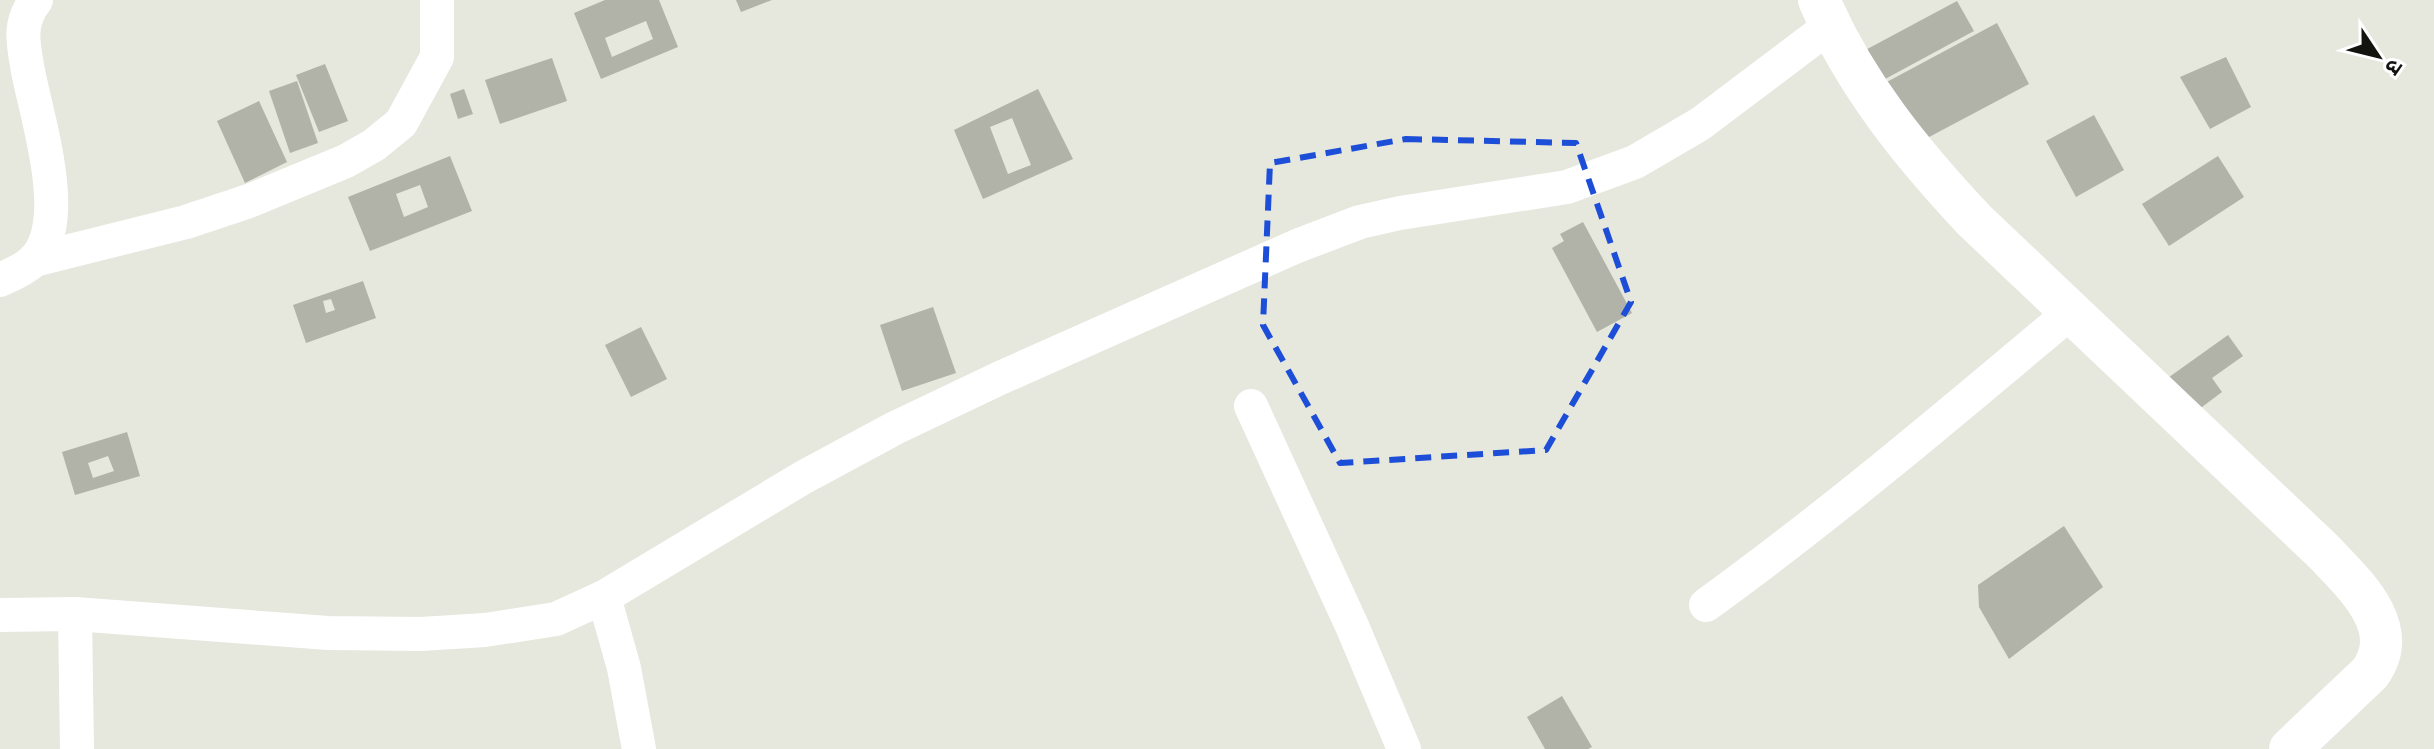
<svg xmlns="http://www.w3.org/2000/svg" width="2434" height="749" font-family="Raleway,'Noto Sans Devanagari',sans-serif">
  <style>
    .building { fill: #b1b2a8; fill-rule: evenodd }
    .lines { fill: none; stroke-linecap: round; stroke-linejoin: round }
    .minor { stroke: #fff; stroke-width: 34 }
    .tertiary { stroke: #fff; stroke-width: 42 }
    .marked { fill: none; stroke: #1d4ed8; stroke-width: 6; stroke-dasharray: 16 10; stroke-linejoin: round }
  </style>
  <rect width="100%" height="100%" fill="#e6e7dd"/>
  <!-- building -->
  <g class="building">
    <path d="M 605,0 L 659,0 L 678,47 L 601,79 L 574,13 ZM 646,21 L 653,39 L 612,57 L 605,38 Z"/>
    <polygon points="736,0 772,0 741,12"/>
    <polygon points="1957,1 1974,31 1874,85 1858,54"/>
    <polygon points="1997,23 2029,84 1914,145 1883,84"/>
    <polygon points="2226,57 2251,107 2210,129 2180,77"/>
    <polygon points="552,58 567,101 500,124 485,80"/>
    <polygon points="325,64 348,121 319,132 296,75"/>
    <polygon points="297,81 318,143 290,153 269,91"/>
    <polygon points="464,89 473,114 458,119 450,94"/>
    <path d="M 1038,89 L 1073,159 L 983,199 L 954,130 ZM 1012,118 L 1031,165 L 1008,174 L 990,127 Z"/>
    <polygon points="259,101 287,162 245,183 217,121"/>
    <polygon points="2094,115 2124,170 2076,197 2046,141"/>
    <path d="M 450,156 L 472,211 L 370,251 L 348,197 ZM 420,185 L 428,207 L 404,217 L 396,194 Z"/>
    <polygon points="2218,156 2244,197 2169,246 2142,204"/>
    <polygon points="1583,222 1632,313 1597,332 1552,248 1564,241 1560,234"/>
    <path d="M 363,281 L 376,318 L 306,343 L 293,305 ZM 331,299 L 335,310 L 326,313 L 323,301 Z"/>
    <polygon points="933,307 956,373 902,391 880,325"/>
    <polygon points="641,327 667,379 631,397 605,345"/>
    <polygon points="2228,335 2243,356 2212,378 2222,392 2190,416 2165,380"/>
    <path d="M 127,432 L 140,476 L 75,495 L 62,452 ZM 108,456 L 114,471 L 93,478 L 88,463 Z"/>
    <polygon points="2064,526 2103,587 2009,659 1979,607 1978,585"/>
    <polygon points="1562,696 1592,747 1588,749 1545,749 1527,717"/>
  </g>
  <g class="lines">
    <!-- minor -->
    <g class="minor">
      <polyline points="34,260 186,222 249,201 346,161 374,145 401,123 437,57 437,0"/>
      <path d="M 0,280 C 11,275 23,270 32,262 C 73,225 37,119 28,71 C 23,43 18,23 36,0"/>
      <polyline points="1251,406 1352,626 1404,749"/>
      <polyline points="604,597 624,668 639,749"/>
      <path d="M 1706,605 C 1833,513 1952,412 2072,311"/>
      <polyline points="75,614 77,749"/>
      <polyline points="0,615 75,614 328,633 421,634 485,630 556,619 604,597 804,477 895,428 1000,378 1297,246 1360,222 1400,213 1567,187 1635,162 1700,124 1830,26"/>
    </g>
    <!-- tertiary -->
    <path class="tertiary" d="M 1819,0 C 1855,84 1912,154 1974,220 L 2324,552 C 2354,584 2403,627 2370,673 L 2290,749"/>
  </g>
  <!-- marked area -->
  <path class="marked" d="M 1406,139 L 1576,143 L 1631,302 L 1546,450 L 1340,463 L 1263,325 L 1270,163 Z"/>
  <!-- north arrow -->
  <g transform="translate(2378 56) rotate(125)" stroke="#ffffff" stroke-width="6" paint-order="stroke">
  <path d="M0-6L14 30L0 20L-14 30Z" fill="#131410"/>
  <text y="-12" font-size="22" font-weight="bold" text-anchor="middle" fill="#131410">उ</text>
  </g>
</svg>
